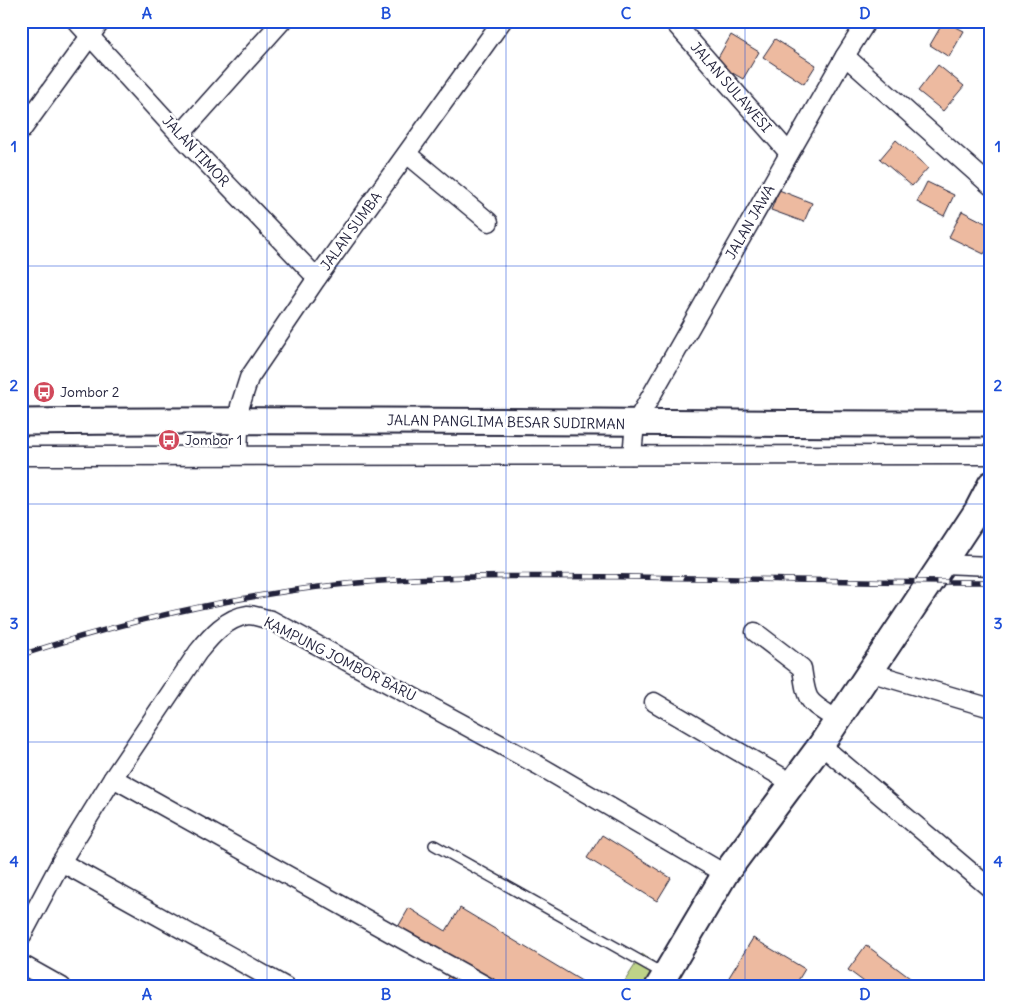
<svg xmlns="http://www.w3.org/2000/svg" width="1012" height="1008" font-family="Delius,sans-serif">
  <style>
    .green { fill: #bed388; stroke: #707a62 }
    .building { fill: #edbaa0; stroke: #22223b }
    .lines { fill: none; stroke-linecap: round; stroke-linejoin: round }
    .lane-casing { stroke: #22223b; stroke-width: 12 }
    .street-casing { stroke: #22223b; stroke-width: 21 }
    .secondary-casing { stroke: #22223b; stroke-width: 29 }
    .lane { stroke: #fff; stroke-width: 9 }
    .street { stroke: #fff; stroke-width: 18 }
    .secondary { stroke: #fff; stroke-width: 25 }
    .rail-casing { stroke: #22223b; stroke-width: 5.5 }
    .rail { stroke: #fff; stroke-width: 4; stroke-dasharray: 11; stroke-linecap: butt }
    .grid { fill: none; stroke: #1d4ed8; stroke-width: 1; stroke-opacity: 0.55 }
    .labels { text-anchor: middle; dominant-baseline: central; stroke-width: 5; stroke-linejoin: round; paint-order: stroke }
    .street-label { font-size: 14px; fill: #22223b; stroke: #fff }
    .poi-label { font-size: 14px; fill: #22223b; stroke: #fff; text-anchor: start }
    .neatline { fill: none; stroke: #1d4ed8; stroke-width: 2 }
    .grid-label { font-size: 16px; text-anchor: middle; font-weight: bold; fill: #1d4ed8 }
  </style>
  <rect width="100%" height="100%" fill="#fff"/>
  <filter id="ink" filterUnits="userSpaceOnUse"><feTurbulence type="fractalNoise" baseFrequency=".02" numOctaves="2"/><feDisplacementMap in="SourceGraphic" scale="10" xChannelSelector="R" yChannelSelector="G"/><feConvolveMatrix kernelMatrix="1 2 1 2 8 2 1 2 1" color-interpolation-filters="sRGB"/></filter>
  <g filter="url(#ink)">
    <!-- green -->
    <polygon class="green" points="642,954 690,987 621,987"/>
    <!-- building -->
    <g class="building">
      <polygon points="944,21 964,31 949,57 930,45"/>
      <polygon points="731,35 759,52 743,79 715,63"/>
      <polygon points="775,39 816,65 804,84 763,57"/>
      <polygon points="938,65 964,86 943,111 918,91"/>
      <polygon points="896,140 928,168 912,186 880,159"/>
      <polygon points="927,182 954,195 944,216 917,202"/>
      <polygon points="779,190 812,203 804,222 771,210"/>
      <polygon points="962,211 991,226 991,242 984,254 949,237"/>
      <polygon points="602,835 671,878 657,901 587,858"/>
      <polygon points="409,908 446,931 460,908 585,983 582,987 497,987 398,927"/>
      <polygon points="753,938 805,969 794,987 723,987"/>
      <polygon points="866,945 922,987 871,987 848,970"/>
      <polygon points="449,975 466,987 442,987"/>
    </g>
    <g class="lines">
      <!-- lane casing -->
      <g class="lane-casing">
        <polyline id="lane" points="434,845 664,974"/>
      </g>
      <!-- street casing -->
      <g class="street-casing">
        <g id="street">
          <polyline points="76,21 180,135 317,278"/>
          <polyline points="673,21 789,153"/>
          <polyline points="845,56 991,186"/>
          <polyline points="21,131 101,21"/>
          <polyline points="180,135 282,21"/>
          <polyline points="407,154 489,222"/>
          <polyline points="238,455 240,406 249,378 317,278 502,21"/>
          <polyline points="632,455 635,424 845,56 867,21"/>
          <polyline points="21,456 991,455"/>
          <polyline points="942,564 991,566"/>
          <path d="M 755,632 L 802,668 C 807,704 807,700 837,720"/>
          <polyline points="869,672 991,708"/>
          <polyline points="654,702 792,783"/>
          <polyline points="821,745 991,889"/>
          <polyline points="113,778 488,987"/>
          <polyline points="61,862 286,987"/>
          <path d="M 21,937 L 61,862 L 113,778 L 198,652 C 211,636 226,618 248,615 C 255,615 264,619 271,620 L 538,765 L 725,874"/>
          <polyline points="21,964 62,987"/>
        </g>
      </g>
      <!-- secondary casing -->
      <g class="secondary-casing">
        <g id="secondary">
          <path d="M 21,422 C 344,418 668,424 991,424"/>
          <polyline points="658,987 725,874 821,745 942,564 977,511 991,484"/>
        </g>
      </g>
      <!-- lane -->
      <use href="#lane" class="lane"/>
      <!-- street -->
      <use href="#street" class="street"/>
      <!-- secondary -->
      <use href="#secondary" class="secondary"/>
      <!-- rail casing -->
      <g class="rail-casing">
        <path id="rail" d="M 21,655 C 113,625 207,602 303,589 C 413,574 526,576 637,577 C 755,579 873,582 991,582"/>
      </g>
      <!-- rail -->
      <use href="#rail" class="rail"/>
    </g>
  </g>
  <!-- grid -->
  <path class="grid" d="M 267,21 L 267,987M 506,21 L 506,987M 745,21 L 745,987M 21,266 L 991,266M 21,504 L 991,504M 21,742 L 991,742"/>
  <!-- icons -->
  <defs>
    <g id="bus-disc" transform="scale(1.125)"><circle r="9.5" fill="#d1495b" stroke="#fff"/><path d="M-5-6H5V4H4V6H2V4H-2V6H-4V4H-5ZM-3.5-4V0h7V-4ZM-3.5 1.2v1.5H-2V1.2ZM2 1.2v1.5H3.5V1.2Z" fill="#fff"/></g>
  </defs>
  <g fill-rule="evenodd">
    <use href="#bus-disc" x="44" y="392"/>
    <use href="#bus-disc" x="169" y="440"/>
  </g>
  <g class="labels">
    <!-- street labels -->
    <g class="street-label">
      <text transform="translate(731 87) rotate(49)">JALAN SULAWESI</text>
      <text transform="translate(196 151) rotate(47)">JALAN TIMOR</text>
      <text transform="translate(750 222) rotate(-60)">JALAN JAWA</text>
      <text transform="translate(351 231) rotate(-54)">JALAN SUMBA</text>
      <text transform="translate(506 422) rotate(1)">JALAN PANGLIMA BESAR SUDIRMAN</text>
      <text transform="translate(340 659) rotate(27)">KAMPUNG JOMBOR BARU</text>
    </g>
    <!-- poi labels -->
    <g class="poi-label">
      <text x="60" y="392">Jombor 2</text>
      <text x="185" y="440">Jombor 1</text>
    </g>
  </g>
  <!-- margin -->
  <rect width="1012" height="1008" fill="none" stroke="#fff" stroke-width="55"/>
  <rect x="28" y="28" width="956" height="952" class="neatline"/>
  <g class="grid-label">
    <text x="147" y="19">A</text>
    <text x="386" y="19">B</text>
    <text x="626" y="19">C</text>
    <text x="865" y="19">D</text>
    <text x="14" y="152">1</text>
    <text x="998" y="152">1</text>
    <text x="14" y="391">2</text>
    <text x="998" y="391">2</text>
    <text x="14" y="629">3</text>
    <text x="998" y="629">3</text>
    <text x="14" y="867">4</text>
    <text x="998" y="867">4</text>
    <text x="147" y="1000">A</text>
    <text x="386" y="1000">B</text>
    <text x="626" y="1000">C</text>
    <text x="865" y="1000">D</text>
  </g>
</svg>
